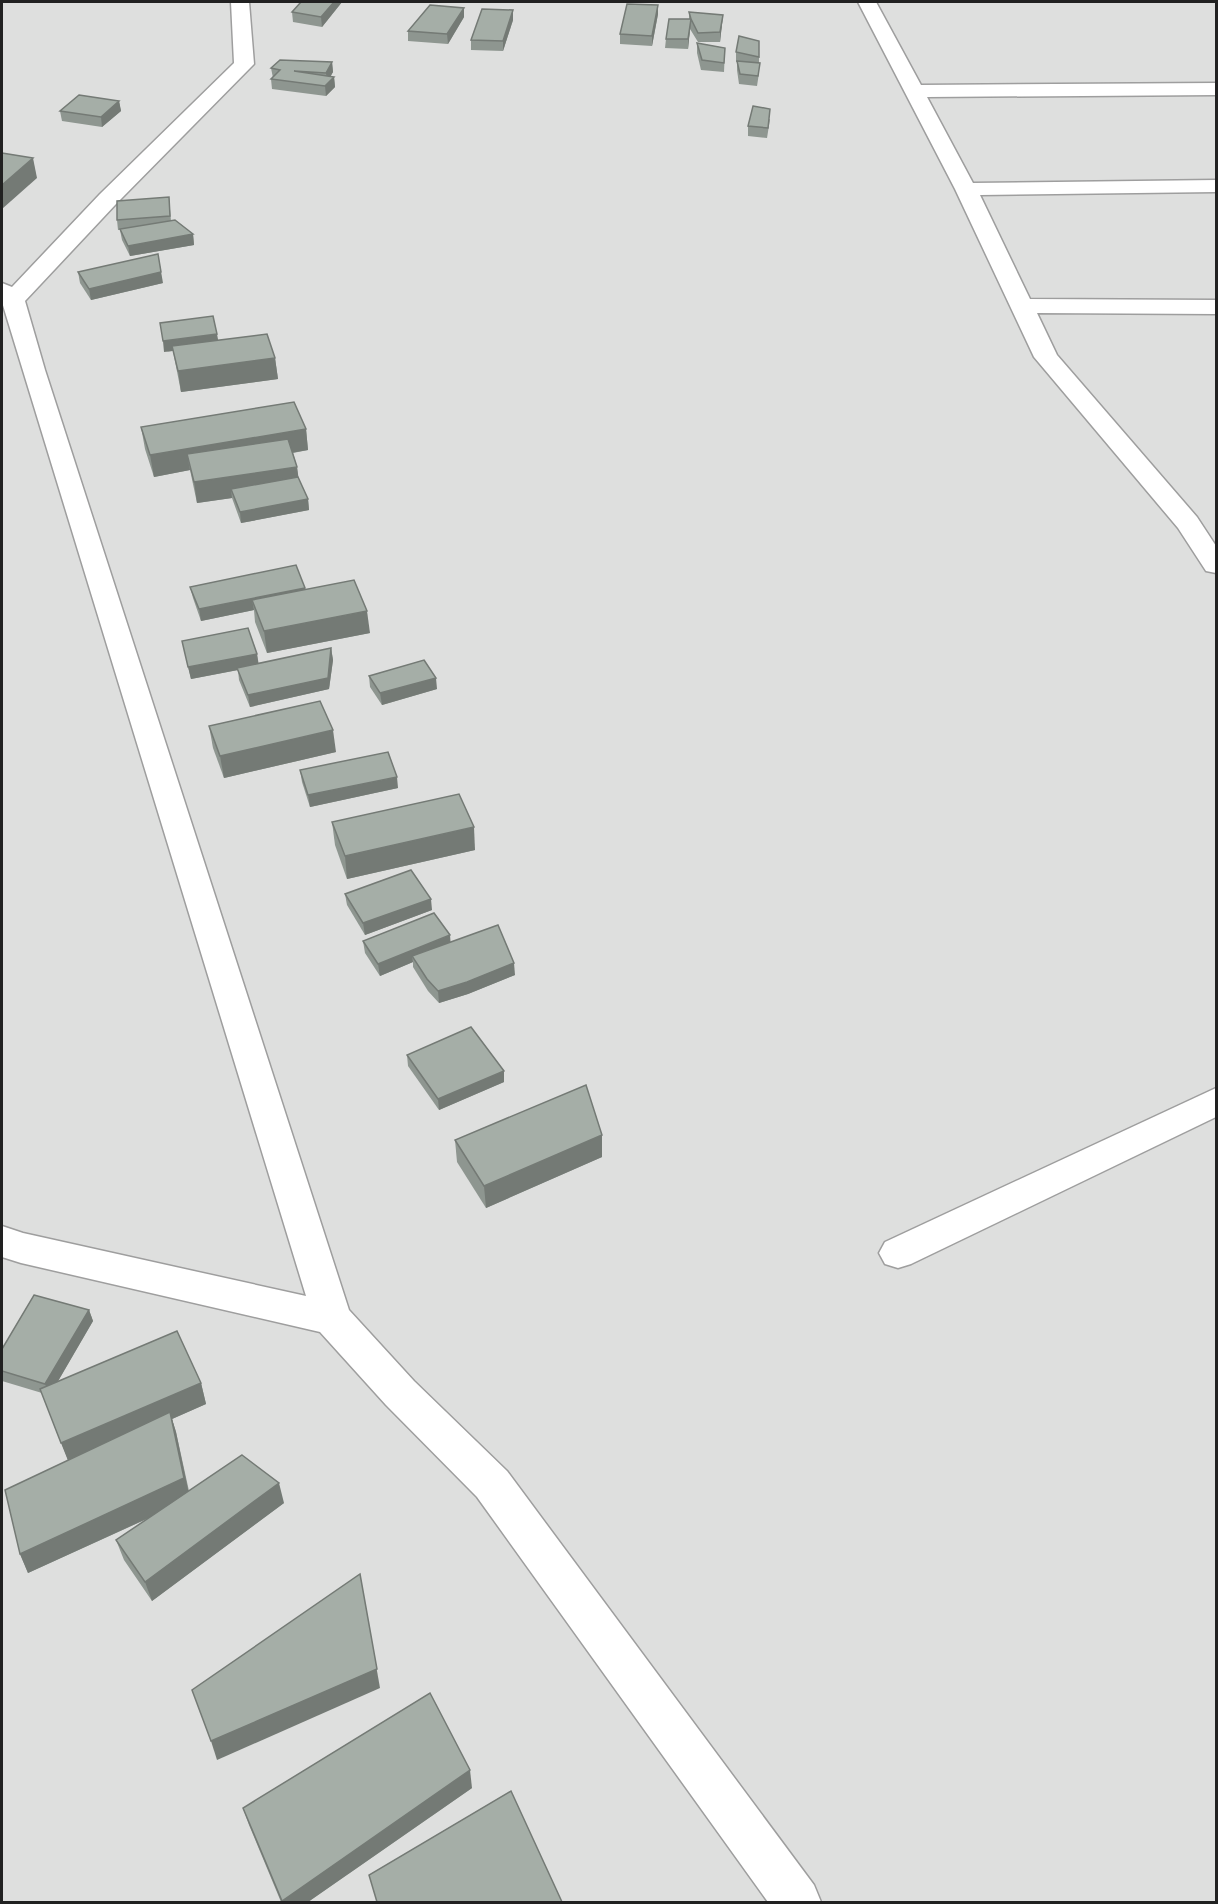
<svg xmlns="http://www.w3.org/2000/svg" width="1218" height="1904" font-family="'Titillium Web',sans-serif">
  <style>
    .residential { fill: #dedfde }
    .lines { fill: none; stroke-linecap: round; stroke-linejoin: round }
    .minor-casing { stroke: #9e9e9e; stroke-width: 3 }
    .minor { fill: #fff; fill-rule: evenodd }
    .wall { fill: #8e9690 }
    .shaded-wall { fill: #747a75 }
    .building { fill: #a5aea7; stroke: #747a75; stroke-width: 1.5 }
  </style>
  <rect width="100%" height="100%" fill="#e9f0ec"/>
  <!-- residential -->
  <rect class="residential" x="2" y="2" width="1214" height="1900"/>
  <g class="lines">
    <!-- minor casing -->
    <g class="minor-casing">
      <g id="minor">
        <polygon points="231,2 249,2 254,64 116,204 25,301 45,370 349,1310 414,1381 507,1471 814,1885 821,1902 768,1902 477,1497 386,1405 320,1332 21,1263 2,1257 2,1226 23,1233 306,1296 2,302 2,283 12,287 100,194 234,63"/>
        <polygon points="858,2 876,2 921,85 1216,83 1216,95 927,97 973,183 1216,180 1216,192 980,195 1030,299 1216,300 1216,314 1037,313 1057,355 1197,517 1216,546 1216,573 1206,571 1178,528 1034,357 955,189"/>
        <polygon points="1216,1088 1216,1117 911,1264 898,1268 885,1264 879,1253 885,1242"/>
      </g>
    </g>
    <!-- minor -->
    <use href="#minor" class="minor"/>
  </g>
  <!-- wall -->
  <g class="wall">
    <polygon points="301,2 342,2 322,27 293,22 292,12"/>
    <polygon points="658,5 658,14 652,46 620,44 620,34"/>
    <polygon points="513,10 513,20 503,51 471,50 471,40"/>
    <polygon points="689,12 723,15 720,42 698,42 690,29 688,49 665,48 666,39 689,19"/>
    <polygon points="464,17 448,44 408,41 408,31"/>
    <polygon points="759,41 759,73 757,86 739,84 737,70 737,62 736,62 736,52"/>
    <polygon points="697,43 725,48 724,72 701,70 697,53"/>
    <polygon points="332,62 333,72 330,76 334,77 335,87 326,96 272,89 271,79 273,78 271,68"/>
    <polygon points="119,101 121,111 102,127 62,121 60,111"/>
    <polygon points="770,119 767,138 748,136 748,126"/>
    <polygon points="169,197 171,221 193,234 194,245 130,256 122,240 120,230 118,230 117,220"/>
    <polygon points="78,272 163,283 91,300 80,283"/>
    <polygon points="218,340 275,358 278,379 181,392 173,351 164,352"/>
    <polygon points="141,427 306,429 308,450 293,453 297,467 298,477 308,499 309,510 241,523 232,498 197,503 190,470 154,477 145,449"/>
    <polygon points="190,587 305,588 305,590 370,633 267,653 255,622 254,610 201,621 193,598"/>
    <polygon points="182,641 257,654 258,664 331,648 333,660 329,689 250,707 239,680 238,670 191,679"/>
    <polygon points="369,676 437,689 382,705 370,687"/>
    <polygon points="209,726 336,752 224,778 213,748"/>
    <polygon points="300,770 398,788 310,807 302,782"/>
    <polygon points="332,822 475,850 347,879 335,845"/>
    <polygon points="345,894 432,910 365,935 347,905"/>
    <polygon points="363,941 450,942 515,975 468,994 439,1003 428,991 413,967 413,962 380,976 365,953"/>
    <polygon points="407,1055 504,1082 439,1110 408,1066"/>
    <polygon points="602,1135 602,1157 486,1208 457,1162 455,1140"/>
    <polygon points="89,1310 93,1321 58,1381 201,1383 206,1404 172,1419 176,1432 189,1491 284,1503 152,1601 124,1560 116,1540 149,1518 28,1573 20,1554 68,1460 42,1393 2,1381 2,1349"/>
    <polygon points="472,1788 308,1902 281,1902 249,1825 243,1808"/>
  </g>
  <!-- shaded-wall -->
  <g class="shaded-wall">
    <polygon points="334,2 342,2 322,27 321,17"/>
    <polygon points="658,5 658,14 652,46 652,36"/>
    <polygon points="464,8 464,17 448,44 447,34"/>
    <polygon points="513,10 513,20 503,51 503,41"/>
    <polygon points="723,15 720,42 720,32"/>
    <polygon points="691,19 688,49 688,39"/>
    <polygon points="332,62 333,72 327,83 326,73"/>
    <polygon points="334,77 335,87 326,96 325,86"/>
    <polygon points="119,101 121,111 102,127 101,117"/>
    <polygon points="33,158 37,178 2,209 2,185"/>
    <polygon points="193,234 194,245 130,256 128,246"/>
    <polygon points="158,254 163,283 91,300 89,289"/>
    <polygon points="217,334 219,345 164,352 163,341"/>
    <polygon points="275,358 278,379 181,392 178,371"/>
    <polygon points="306,429 308,450 191,470 187,454 190,470 154,477 150,455"/>
    <polygon points="297,467 300,488 231,489 232,498 197,503 194,482"/>
    <polygon points="308,499 309,510 241,523 240,512"/>
    <polygon points="305,588 306,599 252,600 254,610 201,621 199,609"/>
    <polygon points="367,611 370,633 267,653 264,631"/>
    <polygon points="331,648 333,660 329,689 250,707 248,695"/>
    <polygon points="257,654 259,666 191,679 188,667"/>
    <polygon points="436,678 437,689 382,705 380,693"/>
    <polygon points="333,730 336,752 224,778 220,756"/>
    <polygon points="397,777 398,788 310,807 308,795"/>
    <polygon points="474,827 475,850 347,879 345,856"/>
    <polygon points="431,899 432,910 365,935 363,923"/>
    <polygon points="450,935 451,947 412,956 413,962 380,976 378,964"/>
    <polygon points="514,963 515,975 468,994 439,1003 438,991"/>
    <polygon points="504,1071 504,1082 439,1110 438,1099"/>
    <polygon points="602,1135 602,1157 486,1208 484,1186"/>
    <polygon points="89,1310 93,1321 50,1395 45,1384"/>
    <polygon points="201,1383 206,1404 172,1419 176,1432 190,1499 28,1573 20,1554 69,1463 61,1443"/>
    <polygon points="279,1483 284,1503 152,1601 145,1582"/>
    <polygon points="360,1574 380,1688 217,1760 211,1741"/>
    <polygon points="470,1770 472,1788 308,1902 282,1902 282,1901"/>
  </g>
  <!-- building -->
  <g class="building">
    <polygon points="301,2 334,2 321,17 292,12"/>
    <polygon points="627,4 658,5 652,36 620,34"/>
    <polygon points="430,5 464,8 447,34 408,31"/>
    <polygon points="482,9 513,10 503,41 471,40"/>
    <polygon points="689,12 723,15 720,32 698,33 691,19 688,39 666,39 669,19 691,19"/>
    <polygon points="739,36 759,41 759,57 736,52"/>
    <polygon points="697,43 725,48 724,63 702,60"/>
    <polygon points="280,60 332,62 326,73 294,71 334,77 325,86 271,79 280,70 271,68"/>
    <polygon points="737,61 760,63 758,76 740,74"/>
    <polygon points="79,95 119,101 101,117 60,111"/>
    <polygon points="753,106 770,109 768,128 748,126"/>
    <polygon points="2,153 33,158 2,185"/>
    <polygon points="169,197 170,216 117,220 117,201"/>
    <polygon points="175,220 193,234 128,246 120,229"/>
    <polygon points="158,254 161,272 89,289 78,272"/>
    <polygon points="213,316 217,334 163,341 160,323"/>
    <polygon points="267,334 275,358 178,371 172,346"/>
    <polygon points="294,402 306,429 150,455 141,427"/>
    <polygon points="288,439 297,467 194,482 187,454"/>
    <polygon points="298,477 308,499 240,512 231,489"/>
    <polygon points="296,565 305,588 199,609 190,587"/>
    <polygon points="354,580 367,611 264,631 252,600"/>
    <polygon points="248,628 257,654 188,667 182,641"/>
    <polygon points="331,648 328,678 248,695 237,668"/>
    <polygon points="424,660 436,678 380,693 369,676"/>
    <polygon points="320,701 333,730 220,756 209,726"/>
    <polygon points="388,752 397,777 308,795 300,770"/>
    <polygon points="459,794 474,827 345,856 332,822"/>
    <polygon points="411,870 431,899 363,923 345,894"/>
    <polygon points="434,913 450,935 378,964 363,941"/>
    <polygon points="498,925 514,963 467,982 438,991 427,979 412,956"/>
    <polygon points="471,1027 504,1071 438,1099 407,1055"/>
    <polygon points="586,1085 602,1135 484,1186 455,1140"/>
    <polygon points="34,1295 89,1310 45,1384 2,1371 2,1349"/>
    <polygon points="177,1331 201,1383 61,1443 40,1389"/>
    <polygon points="170,1412 184,1478 20,1554 5,1490"/>
    <polygon points="242,1455 279,1483 145,1582 116,1540"/>
    <polygon points="360,1574 377,1669 211,1741 192,1690"/>
    <polygon points="430,1693 470,1770 282,1901 243,1808"/>
    <polygon points="511,1791 562,1902 377,1902 369,1875"/>
  </g>
  <!-- border -->
  <rect width="1218" height="1904" fill="none" stroke="#212121" stroke-width="6"/>
</svg>
